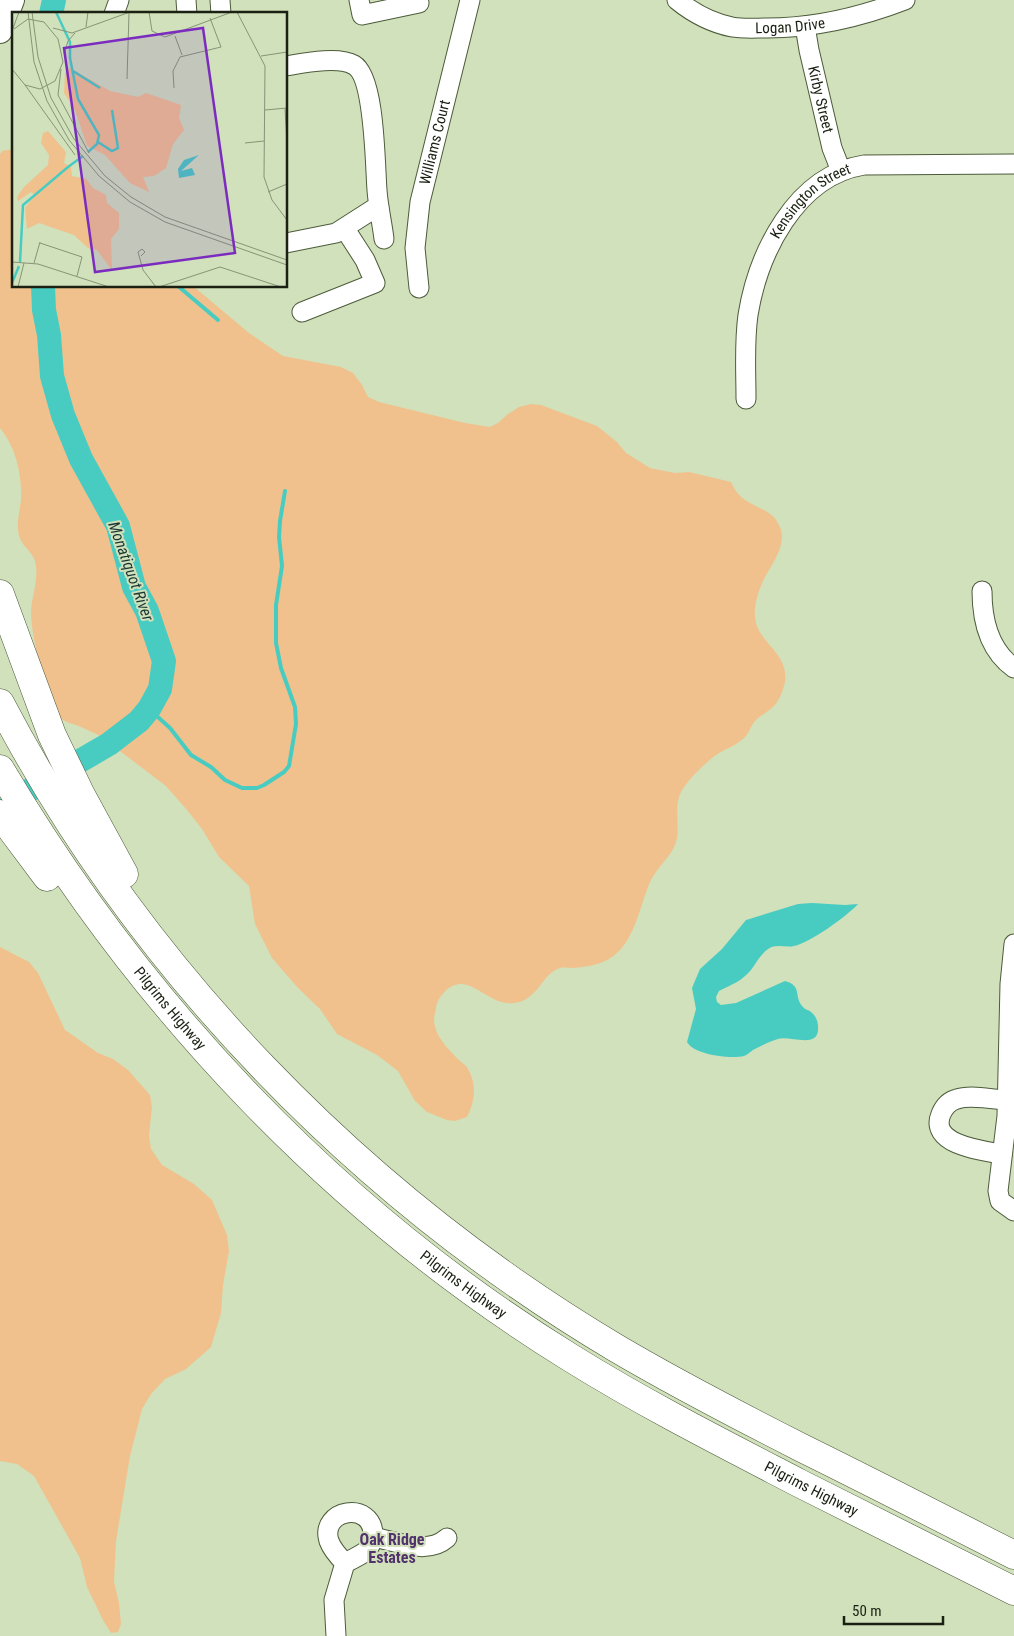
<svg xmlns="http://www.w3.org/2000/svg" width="1014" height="1636" font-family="'Roboto Condensed',sans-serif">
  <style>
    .green { fill: #f1c18d }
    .water { fill: #48ccc2 }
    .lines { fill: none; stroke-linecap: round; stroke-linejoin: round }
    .stream { stroke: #48ccc2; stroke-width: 4 }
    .river { stroke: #48ccc2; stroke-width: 24 }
    .minor-casing { stroke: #4c5b3a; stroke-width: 21 }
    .major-casing { stroke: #4c5b3a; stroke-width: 26 }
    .highway-casing { stroke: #4c5b3a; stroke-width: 29 }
    .minor { stroke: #fff; stroke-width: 19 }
    .major { stroke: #fff; stroke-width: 24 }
    .highway { stroke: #fff; stroke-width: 28 }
    .labels { text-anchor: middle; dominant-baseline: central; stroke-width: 4; stroke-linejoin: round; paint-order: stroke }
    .street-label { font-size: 15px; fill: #1a2012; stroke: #d0e1bb }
    .water-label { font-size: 16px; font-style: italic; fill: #1a3633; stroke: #d0e1bb }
    .neighbourhood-label { font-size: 16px; font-weight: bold; fill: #52326b; stroke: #d0e1bb }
    .inset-river { fill: none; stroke: #48ccc2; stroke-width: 2.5 }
    .inset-road { fill: none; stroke: #879477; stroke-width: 1 }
    .view { fill: #7b2cbf; fill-opacity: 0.15; stroke: #7b2cbf; stroke-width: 2.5 }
    .inset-edge { fill: none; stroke: #1a2012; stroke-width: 2.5 }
  </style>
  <rect width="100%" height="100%" fill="#d0e1bb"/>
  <!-- green -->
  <g class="green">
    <path d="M 14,149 L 14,286 L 193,286 L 249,333 L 283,356 L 341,367 L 353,373 L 362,385 L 368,397 L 379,402 L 465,423 L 490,427 L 498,423 L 508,414 L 519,407 L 531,404 L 541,405 L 597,426 L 617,442 L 626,453 L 650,468 L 675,473 L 689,472 L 731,482 C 734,489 738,495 745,500 C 755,507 772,511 778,523 C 791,545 768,567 761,586 C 757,595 754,608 755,617 C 757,643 789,652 785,682 C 783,690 780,700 774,706 C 768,712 761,715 756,720 C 751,725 750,731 746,736 C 739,744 728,748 719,753 C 707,761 688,779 681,792 C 673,809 681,827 676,842 C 672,856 658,866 651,880 C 639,905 636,943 609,959 C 599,965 585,967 574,968 C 570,968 564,967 560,968 C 541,974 539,1000 514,1003 C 485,1007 466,964 441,996 C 437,1001 436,1007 435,1013 C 430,1031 446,1047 458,1059 C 461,1062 466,1065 468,1069 C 477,1084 475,1102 467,1117 L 455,1121 L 447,1120 L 427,1112 L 415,1101 L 398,1071 L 377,1055 L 337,1034 L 320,1009 L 298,988 L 272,958 L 255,924 L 249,886 L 219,857 L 202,829 L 187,810 L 166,786 L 100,736 C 92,732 84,728 76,725 C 73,724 68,723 65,721 C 48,712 30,631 31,611 C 32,596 38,581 36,566 C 35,551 19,547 18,530 C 17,519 20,510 21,500 C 22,475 16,447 0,428 L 0,154 L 2,151 Z"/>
    <polygon points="0,947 29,962 38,973 65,1030 98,1053 113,1059 128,1070 150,1095 152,1107 149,1135 151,1149 162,1165 194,1184 212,1200 227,1235 229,1251 223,1285 221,1313 211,1347 186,1369 165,1379 151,1394 142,1409 130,1456 116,1541 114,1582 119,1603 121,1624 118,1632 111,1633 103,1620 87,1587 80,1558 34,1476 17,1464 0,1461"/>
  </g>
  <!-- water -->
  <path class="water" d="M 812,903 L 845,905 L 858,904 C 847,916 810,943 794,946 C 785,948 776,943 768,949 C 761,954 756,963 751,970 C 742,981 731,985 719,991 L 716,997 L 717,1002 L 721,1005 L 736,1003 L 785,981 C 803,986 793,996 803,1007 C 805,1010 810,1010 812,1013 C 816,1016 818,1022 818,1027 C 820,1050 789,1035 778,1039 C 770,1041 761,1046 753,1050 C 750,1052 747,1055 744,1056 C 730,1059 694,1055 687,1042 L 696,1009 L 692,988 L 700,969 L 722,949 L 746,920 L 798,904 Z"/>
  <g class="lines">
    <!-- stream -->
    <g class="stream">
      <polyline points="178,286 218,320"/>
      <polyline points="149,709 170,728 191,755 211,767 225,780 242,788 257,788 264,785 284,772 289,766 296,724 295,707 281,668 276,643 276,605 282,566 279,537 280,521 285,491"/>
    </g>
    <!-- river -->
    <g class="river">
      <polyline points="51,14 54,0"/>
      <polyline points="5,811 23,794 109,744 139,721 149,709 160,689 164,661 147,611 134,587 118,526 81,459 63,415 52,376 49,335 44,310 43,286"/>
    </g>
    <!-- minor casing -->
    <g class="minor-casing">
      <g id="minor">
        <polyline points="186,0 187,14"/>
        <polyline points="220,0 221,14"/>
        <polyline points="359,0 362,15 419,3"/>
        <path id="s1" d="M 677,0 C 693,13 712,23 732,27 C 743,29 755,28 767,28 C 814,28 861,17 905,0"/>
        <polyline points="114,14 119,0"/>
        <path id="s2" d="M 805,26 L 809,50 L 832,148 L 841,171"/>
        <path d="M 286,66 C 304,63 338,56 354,65 C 375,77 375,165 377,190 C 378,206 382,222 384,239"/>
        <polyline points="286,243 336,233 372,210 379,208"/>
        <path id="s3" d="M 419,288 L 415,248 L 420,202 L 470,0"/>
        <polyline points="302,312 375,283 365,260 345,229"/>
        <path id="s4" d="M 746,399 C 746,371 744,343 748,315 C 758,254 795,176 864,165 L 1014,164"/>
        <path d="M 982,591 C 982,620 989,650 1014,668"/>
        <polyline points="1014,944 1010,984 1007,1116 998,1191 1000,1201 1014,1211"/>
        <path d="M 1002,1154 C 984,1151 928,1145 941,1114 C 944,1107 949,1101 957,1099 C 971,1094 998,1100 1014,1101"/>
        <path d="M 373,1537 C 396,1541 427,1556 447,1538"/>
        <path d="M 336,1636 L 334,1600 L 345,1563 C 351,1560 359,1556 365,1552 C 370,1547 373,1541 373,1535 C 373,1500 319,1509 329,1541 C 332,1549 339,1557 345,1563"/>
      </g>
    </g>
    <!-- major casing -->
    <g class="major-casing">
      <polyline id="major" points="0,31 12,0"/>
    </g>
    <!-- highway casing -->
    <g class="highway-casing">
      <g id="highway">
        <polyline points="0,594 52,735 81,795 124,874"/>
        <path d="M 0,703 C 139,969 359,1195 616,1348 C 677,1384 739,1416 802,1448 C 873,1483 943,1519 1014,1555"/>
        <path id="s5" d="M 0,769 C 141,1007 335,1212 571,1358 C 645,1404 722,1443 799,1483 C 871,1519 942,1555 1014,1591"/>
        <polyline points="0,814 47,877"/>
      </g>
    </g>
    <!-- minor -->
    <use href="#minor" class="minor"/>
    <!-- major -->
    <use href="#major" class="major"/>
    <!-- highway -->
    <use href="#highway" class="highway"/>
  </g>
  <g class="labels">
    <!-- street labels -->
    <g class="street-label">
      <text stroke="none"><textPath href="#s1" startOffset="120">Logan Drive</textPath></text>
      <text stroke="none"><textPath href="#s2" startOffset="75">Kirby Street</textPath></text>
      <text stroke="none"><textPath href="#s3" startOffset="148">Williams Court</textPath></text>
      <text stroke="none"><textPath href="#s4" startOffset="219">Kensington Street</textPath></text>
      <text stroke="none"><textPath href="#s5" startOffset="294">Pilgrims Highway</textPath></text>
      <text stroke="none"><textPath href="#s5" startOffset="698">Pilgrims Highway</textPath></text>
      <text stroke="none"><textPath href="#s5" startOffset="1102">Pilgrims Highway</textPath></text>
    </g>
    <!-- water labels -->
    <g class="water-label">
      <text transform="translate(131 571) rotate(70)">Monatiquot River</text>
    </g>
    <!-- neighbourhood labels -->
    <g class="neighbourhood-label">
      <text x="392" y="1539">Oak Ridge<tspan x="392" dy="18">Estates</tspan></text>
    </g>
  </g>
  <!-- overview -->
  <g transform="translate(12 12)">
    <rect width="275" height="275" fill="#d0e1bb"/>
    <path d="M 58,56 L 98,79 L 126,85 L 134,81 L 169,93 L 167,106 L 172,118 L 161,132 L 154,156 L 142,164 L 131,165 L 137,180 L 118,171 L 93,143 L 75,134 L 63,98 L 52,81 L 53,60 ZM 36,119 L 54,140 L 52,151 L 59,155 L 60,164 L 74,167 L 81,176 L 94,183 L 95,191 L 107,201 L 107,217 L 99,227 L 100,258 L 85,238 L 76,236 L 62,223 L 27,211 L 15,217 L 13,196 L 23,183 L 19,180 L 6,189 L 5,185 L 12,175 L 36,153 L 37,143 L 29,131 L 31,121 Z" fill="#f1c18d"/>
    <path d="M 187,143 L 169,159 L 180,156 L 183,163 L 167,166 L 166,157 L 172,148 Z" fill="#48ccc2"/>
    <path class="inset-river" d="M 44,0 L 58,30 L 58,46 L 66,87 L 87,123 L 85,132 L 76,140M 61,59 L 88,76M 86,130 L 100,139 L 106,136 L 100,98M 56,155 L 71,144M 8,250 L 11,193 L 56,155M 0,271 L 7,254"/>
    <path class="inset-road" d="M 16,0 L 22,50 L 35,89 L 57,128 L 87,164 L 118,190 L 153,210 L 275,253M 20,0 L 26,45 L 39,86 L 62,127 L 93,164 L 119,185 L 153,205 L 275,248M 137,0 L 140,19 L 153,25 L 220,0M 225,0 L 253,54 L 252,165 L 260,188 L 275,208M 74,15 L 76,0M 41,16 L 60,21 L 118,0M 0,19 L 7,0M 163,24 L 170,43M 52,42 L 56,29 L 63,21M 249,44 L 275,40M 0,57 L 13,73 L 28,77 L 43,69 L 51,50 L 46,27 L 32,10 L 16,7 L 2,17M 49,57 L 46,83 L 77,141M 115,67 L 117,1M 13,73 L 63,143M 162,76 L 161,59 L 168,45 L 209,35 L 198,6M 273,97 L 275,129M 253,98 L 275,96M 233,131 L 252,129M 256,180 L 275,172M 28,231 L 70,245 L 65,264M 129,244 L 133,240 L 130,237 L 126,240 L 131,258 L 144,275M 0,250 L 26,252 L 97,275M 22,251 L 28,230M 6,275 L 12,251M 147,275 L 208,255 L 269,275"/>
    <path class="view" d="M 191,16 L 223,241 L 83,260 L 52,36 Z"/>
    <rect width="275" height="275" class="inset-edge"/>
  </g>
  <!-- scale -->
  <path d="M844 1616v8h99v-8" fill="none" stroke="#1a2012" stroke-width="2.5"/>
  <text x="852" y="1616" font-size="15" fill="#1a2012" stroke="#d0e1bb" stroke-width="4" paint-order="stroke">50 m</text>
</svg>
